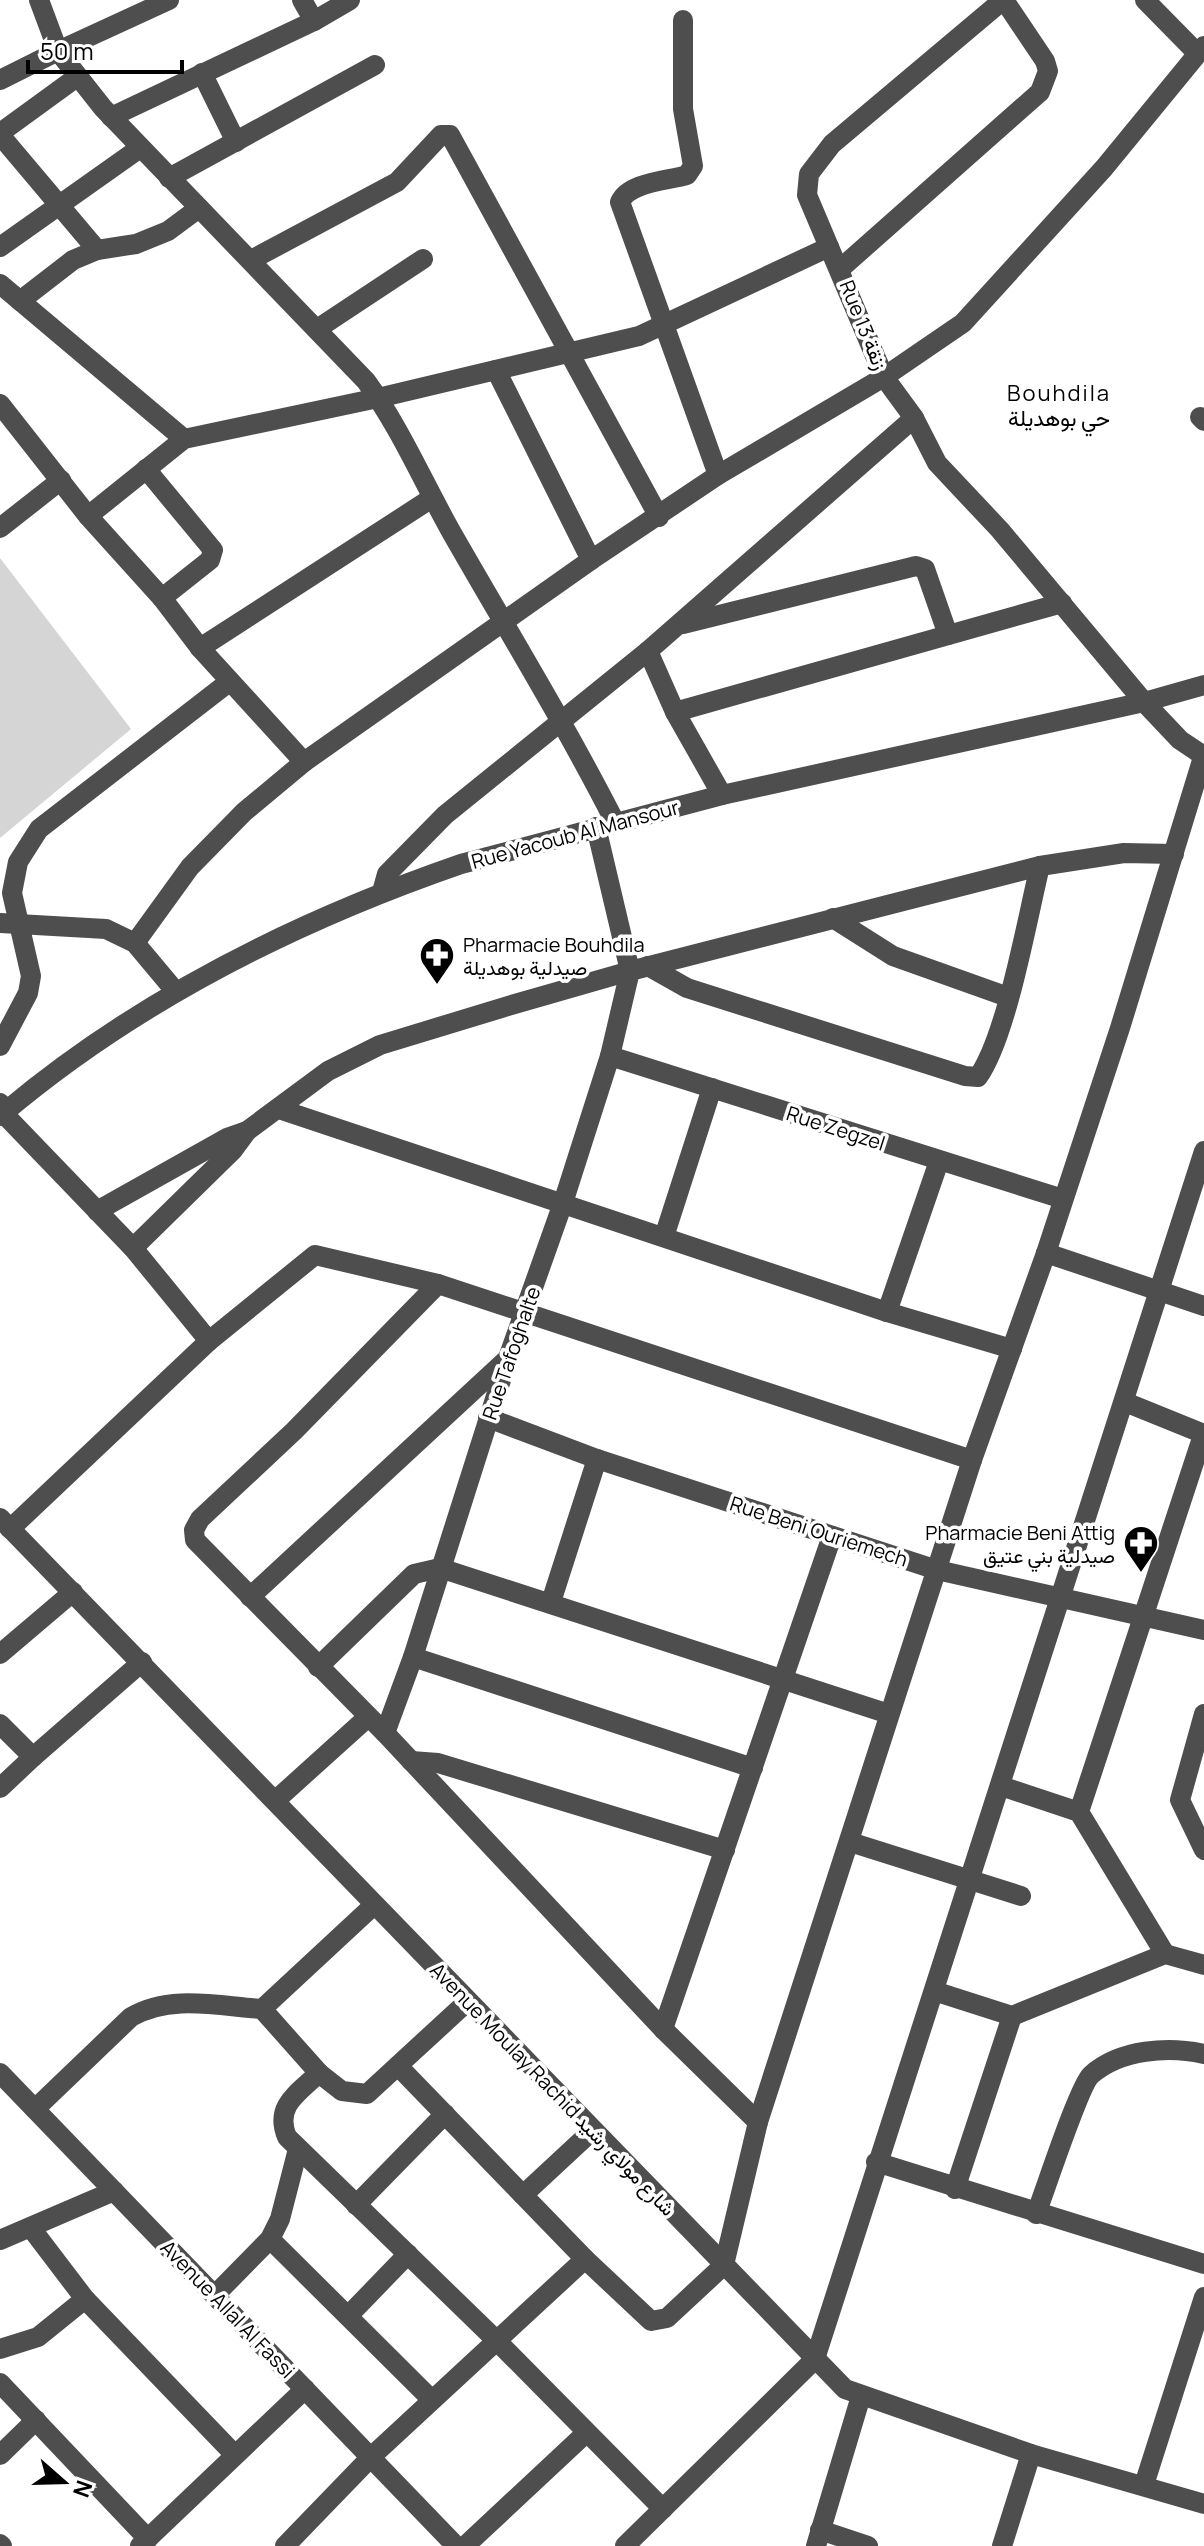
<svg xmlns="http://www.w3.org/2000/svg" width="1204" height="2546" font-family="Manrope,Vazirmatn,sans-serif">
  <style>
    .green { fill: #d5d5d5 }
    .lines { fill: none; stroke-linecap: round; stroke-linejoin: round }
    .minor { stroke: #4e4e4e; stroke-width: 20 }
    .labels { text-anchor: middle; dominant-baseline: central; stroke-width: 7; stroke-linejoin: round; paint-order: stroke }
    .street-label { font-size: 20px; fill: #000; stroke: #fff }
    .poi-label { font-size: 20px; fill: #000; stroke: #fff; text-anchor: start }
    .neighbourhood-label { font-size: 22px; letter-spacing: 2px; fill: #000; stroke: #fff }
  </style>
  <rect width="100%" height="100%" fill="#fff"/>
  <!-- green -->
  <polygon class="green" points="0,558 131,729 0,838"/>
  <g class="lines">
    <!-- minor -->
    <g class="minor">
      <polyline points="39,0 58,51 169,0"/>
      <polyline points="302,0 314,21"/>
      <polyline points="1003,0 832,144 809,174 807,195 884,377 914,418 937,463 1000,530 1144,702 1180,740 1204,756"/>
      <polyline points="1145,0 1197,53"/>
      <path d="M 683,20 L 683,109 L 693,166 L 687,175 C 667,181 629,182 620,202 L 718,475"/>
      <polyline points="202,73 236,142"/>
      <path d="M 0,80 L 58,51 L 103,108 L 366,381 C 401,429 424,484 453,535 C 508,631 565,724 615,822"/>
      <polyline points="111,117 314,21 350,0"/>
      <polyline points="0,133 77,77"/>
      <polyline points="0,135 97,250"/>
      <polyline points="169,178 375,65"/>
      <polyline points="0,247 140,148"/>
      <polyline points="251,260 397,182 441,135 450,135 659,517"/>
      <polyline points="840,269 1040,92 1048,71 1045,61 1004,0"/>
      <polyline points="0,284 184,439"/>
      <polyline points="20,301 73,260 97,250 136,244 168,231 199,208"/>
      <polyline points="317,329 423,259"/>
      <polyline points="496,370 591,560"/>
      <polyline points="0,404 88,516 162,598 200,648 304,762"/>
      <polyline points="1200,417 1204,421"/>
      <polyline points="146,469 213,550 210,560 162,598"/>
      <polyline points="88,516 184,439 378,398 639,336 829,247"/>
      <polyline points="0,528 61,480"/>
      <polyline points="683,624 916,566 925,569 948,635"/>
      <polyline points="200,648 432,498"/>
      <polyline points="648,651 675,712 722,795"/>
      <polyline points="675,712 1062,603"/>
      <polyline points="382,892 387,874 445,815 648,651 914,418"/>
      <polyline points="833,918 893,956 1008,997"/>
      <polyline points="0,923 106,929 135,943 176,992"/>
      <polyline points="135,943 190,867 244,812 304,762 591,560 718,475 884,377 963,323 1104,168 1204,46"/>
      <path d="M 648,966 L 687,988 L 965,1076 L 978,1077 C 1007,1036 1027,919 1040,866"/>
      <polyline points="0,1046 28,993 31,976 12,893 18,862 39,829 229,682"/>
      <polyline points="610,1056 1063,1199"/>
      <polyline points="0,1103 3,1113 133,1248 209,1341"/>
      <polyline points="279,1109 887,1312 1012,1349"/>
      <path d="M 0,1116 C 134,1002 296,921 461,864 L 722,795 L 1144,702 L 1204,685"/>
      <polyline points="97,1211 227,1138 247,1131 328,1071 380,1045 508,1006 630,971 1040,866 1124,853 1174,854"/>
      <polyline points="664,1237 712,1088"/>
      <polyline points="133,1248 233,1150 247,1131"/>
      <polyline points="1046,1253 1204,1306"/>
      <polyline points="438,1284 294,1431 200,1519 194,1530 195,1540 385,1733 663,2029 758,2122"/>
      <polyline points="887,1312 939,1161"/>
      <polyline points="1125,1402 1204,1434"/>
      <polyline points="488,1418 597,1459 937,1570 1204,1630"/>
      <polyline points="0,1518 845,2389 1031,2454 1204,2504"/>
      <polyline points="10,1529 209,1341 315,1255 438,1284 972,1460"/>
      <polyline points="250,1597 505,1361"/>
      <polyline points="551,1602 597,1459"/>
      <polyline points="0,1654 73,1592"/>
      <polyline points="413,1657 753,1768"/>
      <polyline points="318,1667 414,1574 440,1568 889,1714"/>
      <polyline points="1204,1714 1180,1800 1204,1850"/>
      <polyline points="0,1724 33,1757 142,1662"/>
      <polyline points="385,1733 413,1657 508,1358 563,1203 610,1056 630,971 596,827"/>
      <polyline points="411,1761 438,1763 725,1850"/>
      <polyline points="0,1788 33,1757"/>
      <polyline points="276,1800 368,1717"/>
      <polyline points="1079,1812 1203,1435"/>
      <polyline points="850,1842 1021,1896"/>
      <polyline points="1165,1954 1204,1965"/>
      <polyline points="934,1991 1012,2016 1165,1954 1079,1812 1001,1786"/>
      <polyline points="262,2009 374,1905"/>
      <polyline points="663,2029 832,1536"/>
      <polyline points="398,2066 585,2259 651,2321 667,2318 724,2265 758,2122 972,1460 1046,1253 1120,1028 1204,754"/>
      <polyline points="0,2073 456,2546"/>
      <polyline points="319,2073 342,2091 367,2094 468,2001"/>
      <path d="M 35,2109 L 131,2017 C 170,1994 218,2006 262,2009 L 319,2073 C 298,2093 274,2106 287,2137 L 497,2341 L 663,2509"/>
      <polyline points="876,2162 1204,2264"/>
      <polyline points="955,2189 1012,2016"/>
      <polyline points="523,2195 593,2130"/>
      <polyline points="356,2205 445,2114"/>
      <path d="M 1036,2214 C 1045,2191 1079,2086 1091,2075 C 1120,2049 1169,2046 1204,2054"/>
      <polyline points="31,2228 85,2299 235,2455"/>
      <polyline points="270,2239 432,2400"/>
      <polyline points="0,2240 114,2191"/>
      <polyline points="215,2295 270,2239 280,2219 298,2149"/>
      <polyline points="349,2315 408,2254"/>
      <polyline points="0,2349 38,2337 85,2299"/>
      <polyline points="0,2383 148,2539"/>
      <polyline points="0,2455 36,2420"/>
      <polyline points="1144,2485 1204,2297"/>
      <polyline points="820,2530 868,2546"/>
      <polyline points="0,2544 2,2546"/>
      <polyline points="140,2546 305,2389"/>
      <polyline points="285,2546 371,2457 585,2259"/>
      <polyline points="465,2546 586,2433"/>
      <polyline points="625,2546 815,2359 1204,1151"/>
      <polyline points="816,2546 861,2396"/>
      <polyline points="1002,2546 1031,2454"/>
    </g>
  </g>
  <!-- icons -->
  <defs>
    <g id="pharmacy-pin" transform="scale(1.8)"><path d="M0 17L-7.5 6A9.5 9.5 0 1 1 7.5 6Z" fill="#000" stroke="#fff"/><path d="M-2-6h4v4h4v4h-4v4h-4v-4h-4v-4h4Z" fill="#fff"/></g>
  </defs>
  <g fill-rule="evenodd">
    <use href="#pharmacy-pin" x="437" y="955"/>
    <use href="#pharmacy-pin" x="1141" y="1543"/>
  </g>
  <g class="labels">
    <!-- street labels -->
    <g class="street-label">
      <text transform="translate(864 325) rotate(68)">Rue 13 زنقة</text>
      <text transform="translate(575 834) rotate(-15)">Rue Yacoub Al Mansour</text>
      <text transform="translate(836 1128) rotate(18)">Rue Zegzel</text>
      <text transform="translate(511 1353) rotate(-71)">Rue Tafoghalte</text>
      <text transform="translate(819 1531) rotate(18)">Rue Beni Ouriemech</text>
      <text transform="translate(553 2089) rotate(46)">Avenue Moulay Rachid شارع مولاي رشيد</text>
      <text transform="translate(228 2309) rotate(46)">Avenue Allal Al Fassi</text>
    </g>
    <!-- poi labels -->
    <g class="poi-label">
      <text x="463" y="944">Pharmacie Bouhdila<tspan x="463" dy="23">صيدلية بوهديلة</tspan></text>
      <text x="1115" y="1532" text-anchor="end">Pharmacie Beni Attig<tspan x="1115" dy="23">صيدلية بني عتيق</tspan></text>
    </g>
    <!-- neighbourhood labels -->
    <g class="neighbourhood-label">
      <text x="1059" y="393">Bouhdila<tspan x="1059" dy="25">حي بوهديلة</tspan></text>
    </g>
  </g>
  <!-- north arrow -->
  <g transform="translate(64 2482) rotate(110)" stroke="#ffffff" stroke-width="6" paint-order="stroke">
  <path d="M0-6L14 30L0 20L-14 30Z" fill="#000000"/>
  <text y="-12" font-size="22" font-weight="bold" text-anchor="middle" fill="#000000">N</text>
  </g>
  <!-- scale -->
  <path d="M28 60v12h154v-12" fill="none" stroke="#000000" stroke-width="4"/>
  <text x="40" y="60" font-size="24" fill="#000000" stroke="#ffffff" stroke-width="6" paint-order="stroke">50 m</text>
</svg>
